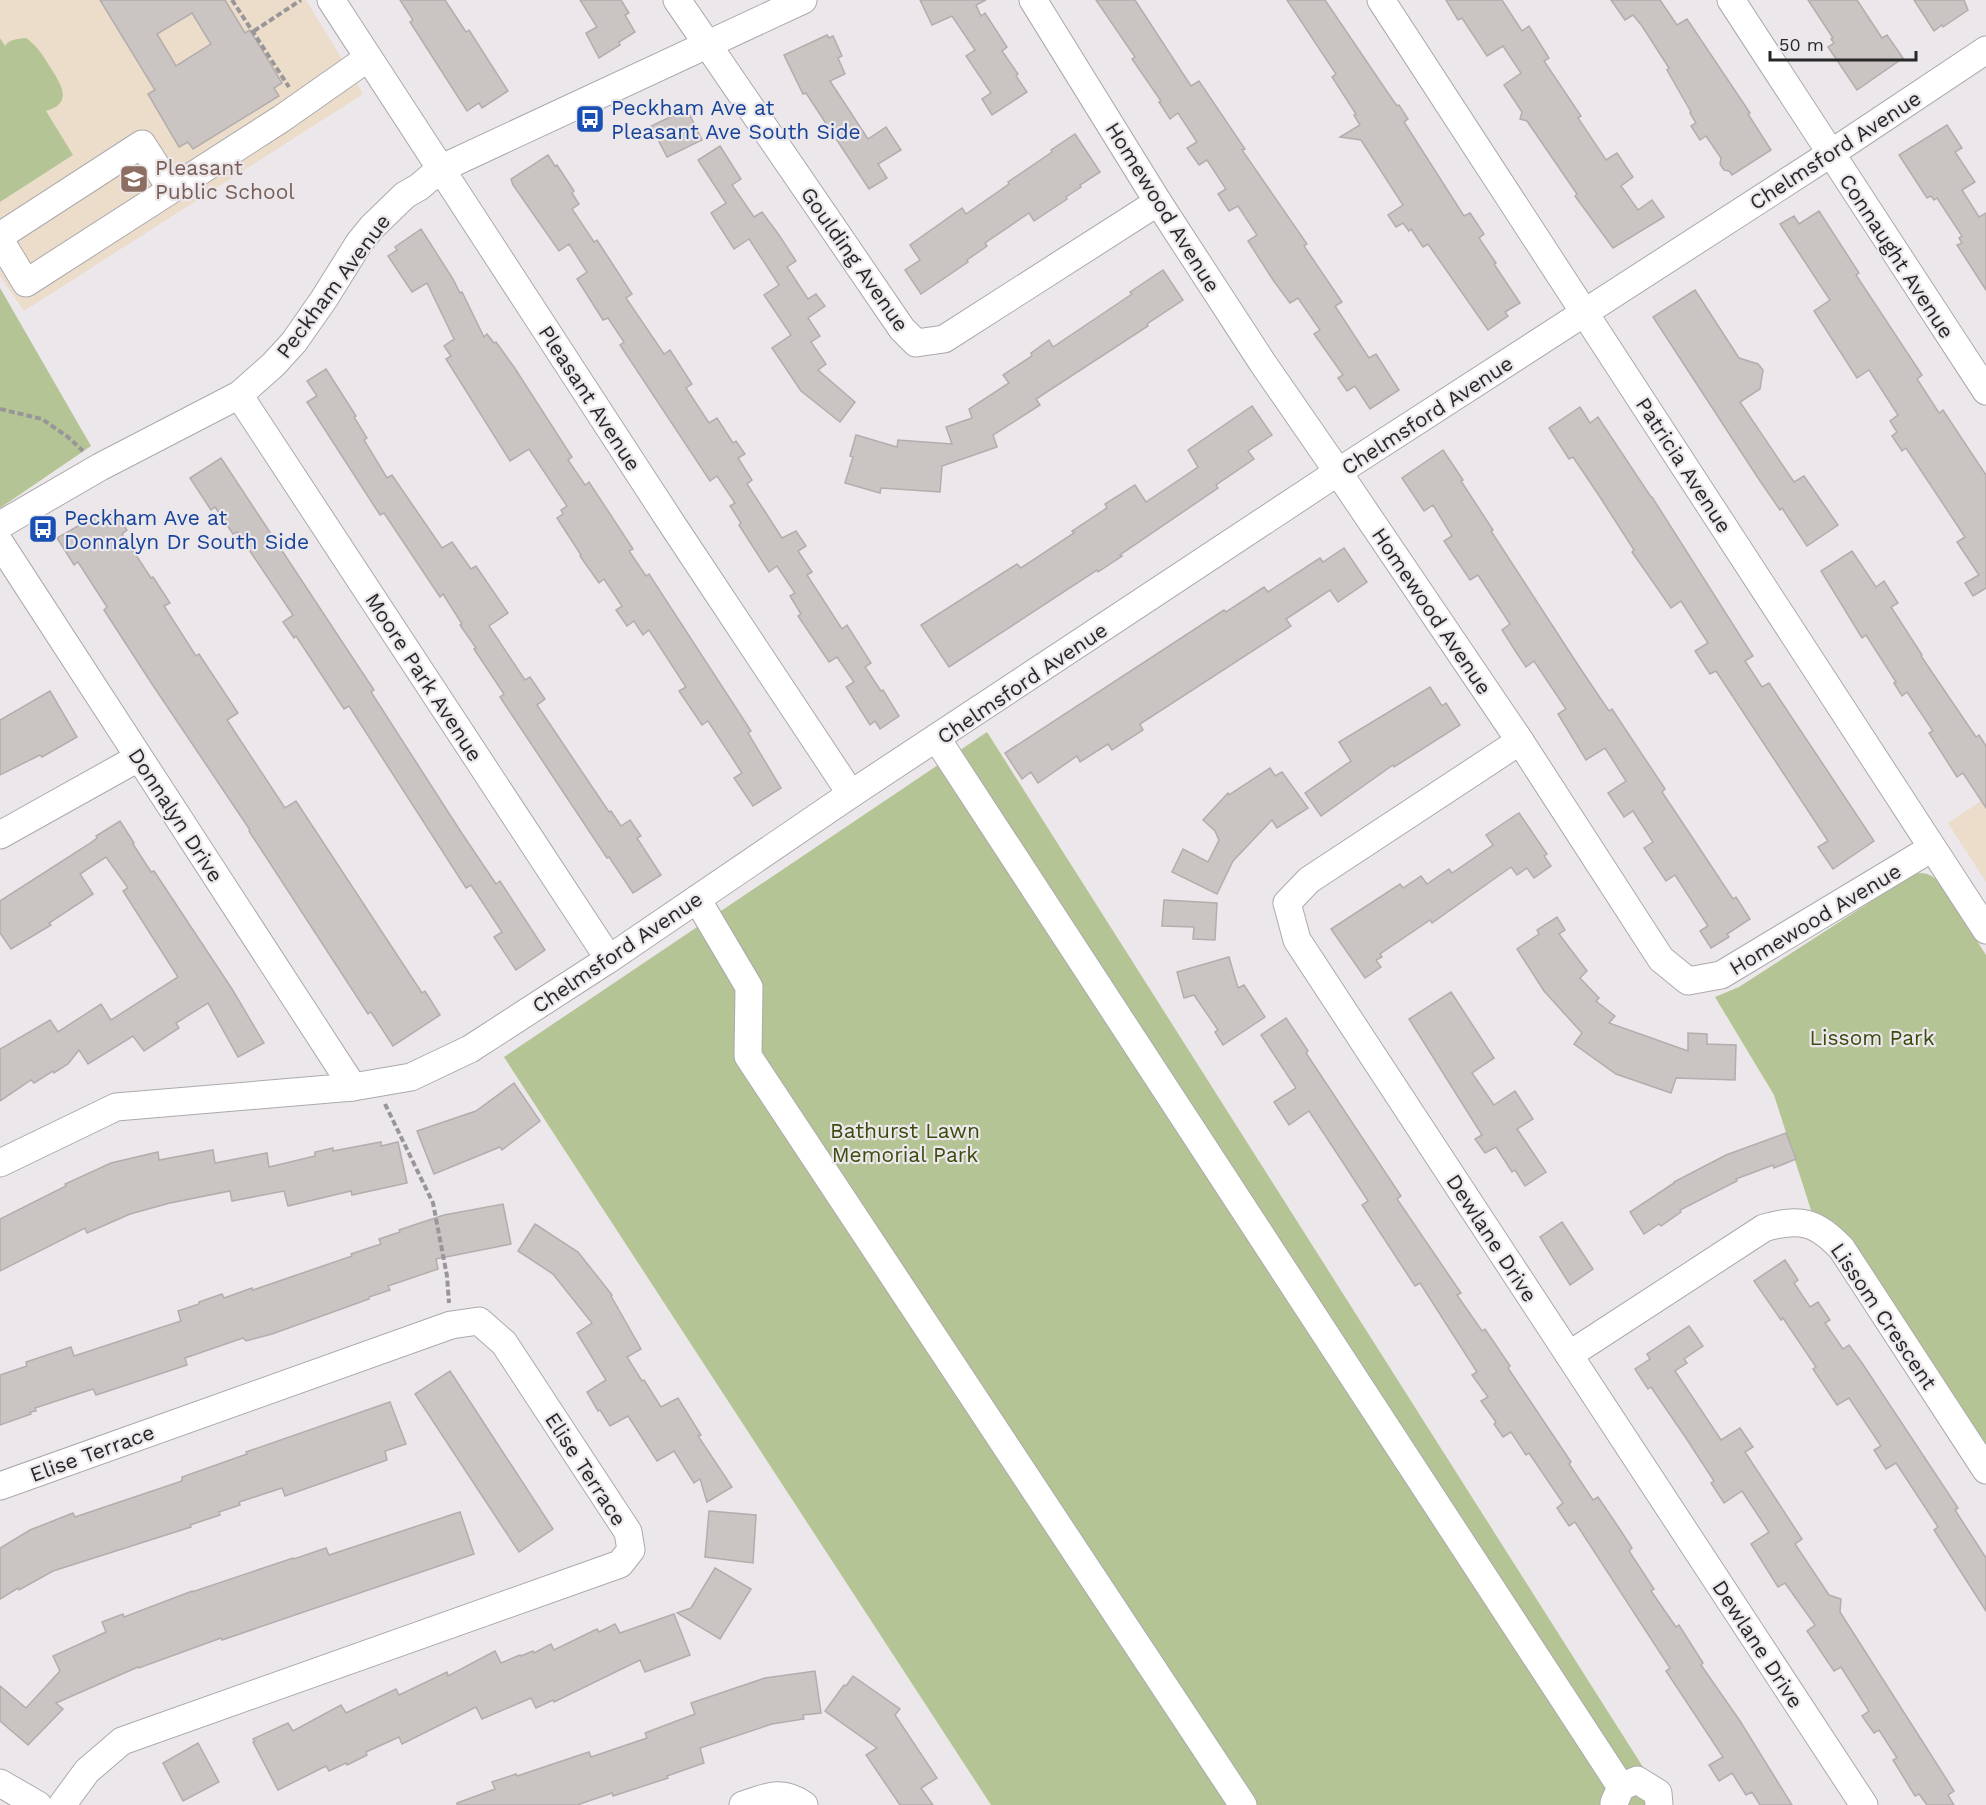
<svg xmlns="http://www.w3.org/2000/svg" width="1986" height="1805" font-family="'Work Sans',sans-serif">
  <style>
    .education { fill: #ecdcca }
    .green { fill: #b4c494 }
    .building { fill: #cac4c3; stroke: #b3adad; stroke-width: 1.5; fill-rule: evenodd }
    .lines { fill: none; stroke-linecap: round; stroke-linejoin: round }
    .minor-casing { stroke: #aca9ad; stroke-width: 29 }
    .path { stroke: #999699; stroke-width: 4; stroke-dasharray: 6 3; stroke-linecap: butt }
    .minor { stroke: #fff; stroke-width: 27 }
    .labels { text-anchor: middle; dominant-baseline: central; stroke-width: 4.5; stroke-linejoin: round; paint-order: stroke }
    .transit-label { font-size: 21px; fill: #164399; stroke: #ebe7eb; text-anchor: start }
    .street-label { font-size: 21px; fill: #292829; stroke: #ebe7eb }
    .education-label { font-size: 21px; fill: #785e54; stroke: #ebe7eb; text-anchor: start }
    .park-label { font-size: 21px; fill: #3c4b0d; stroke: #ebe7eb }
  </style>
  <rect width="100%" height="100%" fill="#ebe7eb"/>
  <!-- education -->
  <g class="education">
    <polygon points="0,0 306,0 363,94 24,311 0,276 0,202 73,155 0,38"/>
    <polygon points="1986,798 1986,882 1948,823"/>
  </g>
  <!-- green -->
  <g class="green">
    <path d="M 0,38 L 5,46 C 9,39 18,39 26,38 C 37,46 43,55 50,67 C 61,84 74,103 46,111 L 73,155 L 0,202 Z"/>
    <polygon points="0,288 91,446 0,508"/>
    <polygon points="987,732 1667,1805 991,1805 504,1057"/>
    <path d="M 1920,873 C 1928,873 1933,876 1939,882 L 1986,955 L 1986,1447 L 1844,1232 L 1834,1222 L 1811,1210 L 1774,1095 L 1715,997 L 1739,987 L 1912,875 Z"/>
  </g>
  <!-- building -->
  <g class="building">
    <path d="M 100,0 L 225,0 L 245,33 L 250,30 L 282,83 L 274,88 L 279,96 L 193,149 L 188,142 L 179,147 L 148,94 L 155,90 ZM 192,13 L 211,44 L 176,66 L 157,34 Z"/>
    <polygon points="400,0 445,0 466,32 469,30 508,91 482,108 479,103 467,111 410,22 413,20"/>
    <polygon points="580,0 621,0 629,13 625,15 635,32 619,42 620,45 599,58 586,33 597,27"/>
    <polygon points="920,0 986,0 976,5 981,16 985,13 1007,47 1002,51 1018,74 1016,76 1027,92 992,115 982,99 991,93 966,56 975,50 952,16 932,25"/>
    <polygon points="1096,0 1135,0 1191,86 1199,81 1245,149 1242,150 1307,244 1304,246 1342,302 1335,306 1369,358 1376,354 1399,390 1370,409 1355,386 1347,391 1338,378 1343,375 1314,334 1320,330 1298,298 1290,303 1273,280 1248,241 1257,235 1238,206 1229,211 1218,194 1226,189 1207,160 1199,165 1187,148 1197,142 1178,113 1170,119 1159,102 1161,101 1132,59 1135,57"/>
    <polygon points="1287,0 1325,0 1388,93 1397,106 1399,105 1408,119 1404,122 1464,216 1470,213 1484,234 1479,238 1496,263 1494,264 1520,303 1505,312 1508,316 1488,330 1428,244 1423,247 1411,229 1409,231 1403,223 1396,227 1388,215 1403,205 1361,140 1340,137 1360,125 1354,115 1356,114 1332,77 1336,74"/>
    <polygon points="1446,0 1502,0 1522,31 1529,26 1549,58 1544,61 1581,116 1578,118 1606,160 1617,153 1633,177 1621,186 1638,210 1652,200 1664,217 1613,248 1575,196 1577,194 1527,121 1520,119 1522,112 1504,85 1521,73 1503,46 1487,56 1462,18 1458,20"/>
    <polygon points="1611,0 1660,0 1677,25 1687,19 1750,113 1748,114 1771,150 1732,175 1729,171 1724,170 1720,164 1721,158 1706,136 1700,140 1691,126 1696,123 1690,113 1691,112 1667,70 1669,68 1642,26 1633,15 1625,20"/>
    <polygon points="1808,0 1857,0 1882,38 1887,35 1903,58 1857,90 1828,47 1834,43 1831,39 1833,38"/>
    <polygon points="1914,0 1964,0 1968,10 1943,27 1942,25 1934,31"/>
    <polygon points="827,35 829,38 833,36 842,56 838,58 845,74 830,81 868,139 886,127 901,150 878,164 887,178 869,189 806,93 803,94 784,55"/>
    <polygon points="687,109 702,140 667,157 651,126"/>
    <polygon points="1947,125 1962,148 1955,152 1975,182 1962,190 1979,217 1986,213 1986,290 1957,245 1962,243 1959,238 1962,236 1937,198 1934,200 1931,196 1927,198 1899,155"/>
    <polygon points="1075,134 1100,172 1080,185 1081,187 1066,197 1067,199 1034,221 1029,213 985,243 987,246 967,260 968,262 921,294 905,270 920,260 910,245 962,208 966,214 1009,184 1008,182 1052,152 1051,150"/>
    <polygon points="720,146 741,179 732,185 754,217 762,212 779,235 796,261 787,267 808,299 816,294 825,306 808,318 820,336 811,342 826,364 818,370 855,402 840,422 801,391 772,348 791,335 764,295 779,285 749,239 734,249 711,213 726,203 698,160"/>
    <polygon points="548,155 555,166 557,165 574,191 572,193 579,204 572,209 594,242 597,240 632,294 626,298 664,354 670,350 692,384 686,388 709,423 717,418 733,443 736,441 745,454 738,458 752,480 747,484 764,510 782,538 796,531 806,546 798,551 812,572 807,575 842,629 847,625 871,663 865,667 881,691 883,690 899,716 880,729 875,721 870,725 846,687 854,682 837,657 829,662 798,616 801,614 790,596 795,593 777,566 769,572 739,525 741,523 730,506 735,503 717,476 710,481 620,345 624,342 608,318 603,320 577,279 587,272 569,244 559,251 513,185 511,179"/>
    <polygon points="1819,211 1859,273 1856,275 1922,375 1917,379 1939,413 1943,410 1986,475 1986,588 1973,596 1965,583 1979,575 1957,542 1965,537 1906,448 1902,451 1892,436 1897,432 1890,421 1898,415 1869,370 1857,378 1814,311 1830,300 1780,224 1794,216 1799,224"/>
    <polygon points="421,229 453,279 460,293 462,292 484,337 487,334 494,343 496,342 514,367 572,457 568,460 585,485 589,482 633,549 629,551 646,576 649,574 751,731 748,733 781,788 753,806 734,778 742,773 708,721 702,725 679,691 686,687 649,630 643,635 634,621 627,626 616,610 622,606 604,579 599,583 580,556 581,555 557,518 563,514 561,510 567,506 529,449 510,461 446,359 451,356 444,346 454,339 427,283 412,292 388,256 397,250 395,247"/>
    <polygon points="1163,270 1183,300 1147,324 1148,326 1036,399 1040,405 993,435 997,447 942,466 940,492 881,488 880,493 845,483 853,457 850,456 856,435 897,447 898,440 952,444 946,427 972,418 969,409 1009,383 1003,375 1032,356 1031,353 1049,340 1053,347 1132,294 1130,292"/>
    <polygon points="1695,290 1739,358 1758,364 1763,370 1760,389 1740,402 1794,482 1804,476 1838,525 1807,546 1782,508 1780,510 1758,478 1653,317"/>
    <polygon points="326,369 356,416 354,417 367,438 364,440 387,478 392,475 442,548 452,542 471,569 476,566 508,613 489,626 525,680 530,677 545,699 537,705 609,812 611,811 621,826 630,820 641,836 637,838 661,875 633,893 609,857 607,858 500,697 504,694 474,649 476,648 460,625 462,624 443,594 440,597 384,513 380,515 307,402 317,396 307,381"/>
    <polygon points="1252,406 1272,435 1248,451 1254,459 1216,485 1218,488 1120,555 1122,556 1098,572 1097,570 949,667 921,625 1017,564 1021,568 1074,533 1072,531 1107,508 1105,504 1135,485 1146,502 1198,467 1188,450"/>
    <polygon points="1580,407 1590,423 1598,417 1651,497 1652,497 1753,656 1745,661 1762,687 1769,683 1874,841 1833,869 1818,847 1828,841 1716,671 1710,674 1695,651 1708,643 1681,601 1671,608 1632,552 1634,550 1598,494 1573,457 1569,459 1549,428"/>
    <polygon points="1443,450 1463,480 1461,481 1493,530 1491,531 1578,665 1609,711 1612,709 1665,789 1662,792 1696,843 1733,899 1736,897 1750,919 1727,934 1729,937 1711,948 1700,931 1708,926 1675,875 1666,881 1644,848 1653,842 1633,811 1624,817 1608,793 1626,781 1605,748 1586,760 1558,714 1566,709 1534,661 1526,667 1516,652 1502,630 1510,624 1478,575 1470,580 1444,541 1452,536 1433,505 1424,511 1402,478"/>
    <polygon points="221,458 360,669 374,690 371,692 461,832 496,884 500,881 545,950 516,970 494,937 502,932 471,885 466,888 349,706 344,709 296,636 294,638 283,622 293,615 237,532 233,534 215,507 211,510 190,478"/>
    <polygon points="114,510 127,530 122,534 151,578 153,577 170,603 164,606 196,656 199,654 238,713 227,720 285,808 296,801 422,993 425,991 440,1015 393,1046 371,1012 368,1014 249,831 250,830 152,684 104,610 107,607 78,562 74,565 57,538 97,515 100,519"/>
    <polygon points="1344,548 1367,582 1338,602 1330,590 1286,619 1291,626 1140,724 1143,730 1112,750 1108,744 1080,762 1077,756 1038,783 1031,772 1022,779 1005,753 1224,610 1226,612 1264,587 1268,592 1320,558 1323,562"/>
    <polygon points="1852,551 1876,587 1884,581 1898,603 1891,607 1922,655 1921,656 1976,737 1979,735 1986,746 1986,808 1963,773 1957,777 1929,733 1933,731 1907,692 1902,696 1894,683 1896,682 1866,635 1862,638 1821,571"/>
    <polygon points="1430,687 1442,706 1446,703 1460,725 1394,767 1393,765 1321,816 1305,793 1351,761 1339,742"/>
    <polygon points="50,691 77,737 42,757 40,755 0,775 0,720"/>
    <polygon points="1270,768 1275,776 1282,772 1308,808 1277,828 1272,820 1233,861 1217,894 1172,872 1183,849 1208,862 1219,840 1215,831 1203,820 1228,793 1229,795"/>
    <polygon points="1519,813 1547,854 1544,856 1551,866 1534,878 1527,868 1517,875 1511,867 1432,923 1430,920 1380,954 1382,957 1376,960 1381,967 1365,978 1331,929 1400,884 1403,888 1421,876 1427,884 1449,869 1452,873 1493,845 1486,835"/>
    <polygon points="120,821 134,843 133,844 151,872 154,871 232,989 264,1043 238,1057 208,1003 176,1023 179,1028 144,1051 133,1036 88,1064 79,1050 68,1064 54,1073 53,1071 34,1083 31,1080 0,1101 0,1049 50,1020 58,1032 101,1004 111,1020 178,977 123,891 128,888 106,857 80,874 93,894 49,923 51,925 11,949 0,933 0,901 89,844 97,838 96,836"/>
    <polygon points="1164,900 1217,903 1215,940 1193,939 1194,927 1162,926"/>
    <polygon points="1557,917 1565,930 1559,934 1587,971 1580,978 1599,998 1596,1001 1615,1016 1609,1023 1688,1051 1688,1033 1707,1034 1707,1044 1736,1045 1735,1080 1676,1078 1671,1093 1616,1074 1574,1044 1582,1033 1544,991 1517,949 1539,934 1537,930"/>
    <polygon points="1229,957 1238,988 1244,985 1265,1017 1223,1045 1215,1032 1218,1030 1194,995 1184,998 1177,972"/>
    <polygon points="1451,992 1494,1058 1472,1073 1494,1105 1515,1091 1533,1119 1517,1129 1546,1172 1525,1186 1515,1170 1512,1172 1496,1147 1485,1153 1475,1139 1482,1135 1409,1019"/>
    <polygon points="1286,1018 1308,1051 1306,1053 1401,1196 1397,1199 1461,1293 1457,1295 1482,1331 1485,1329 1510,1366 1508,1368 1571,1462 1569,1464 1593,1500 1598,1497 1617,1525 1632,1548 1629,1551 1654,1589 1651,1591 1676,1627 1679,1625 1703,1663 1701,1665 1740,1721 1792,1805 1760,1805 1752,1792 1746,1795 1732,1773 1719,1781 1709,1765 1723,1757 1666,1671 1670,1668 1575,1522 1569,1526 1557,1508 1563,1503 1529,1453 1526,1455 1511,1432 1503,1437 1494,1424 1496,1422 1481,1401 1488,1397 1472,1375 1477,1372 1420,1283 1415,1286 1362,1205 1368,1201 1342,1161 1309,1111 1289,1125 1274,1102 1296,1088 1261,1035"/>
    <polygon points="514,1083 540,1121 502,1150 500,1147 434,1174 417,1131 476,1111"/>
    <polygon points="1786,1133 1796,1159 1774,1168 1773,1165 1736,1179 1737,1181 1680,1210 1681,1212 1661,1226 1659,1224 1644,1234 1630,1212 1674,1183 1674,1182 1726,1155"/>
    <polygon points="381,1142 381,1146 398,1142 407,1183 352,1195 351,1191 288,1206 284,1191 232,1201 230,1191 170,1203 130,1214 87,1233 85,1228 0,1271 0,1219 66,1186 65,1184 111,1163 158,1152 159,1160 213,1150 215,1163 267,1153 269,1167 315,1156 315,1152 333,1148 333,1151"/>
    <polygon points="503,1204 511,1244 436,1259 438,1269 388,1286 390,1290 369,1297 369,1299 272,1334 246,1341 243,1338 185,1358 187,1365 96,1395 93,1389 35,1408 36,1411 30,1412 31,1414 0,1425 0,1375 27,1366 26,1362 71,1347 74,1356 181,1321 178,1311 199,1304 199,1302 222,1294 224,1298 252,1288 253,1290 352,1256 351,1254 381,1244 379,1239 400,1232 399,1230 444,1215"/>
    <polygon points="1562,1222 1593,1269 1570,1285 1540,1237"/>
    <polygon points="535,1224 578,1252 612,1295 611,1296 641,1349 627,1357 642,1381 644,1380 661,1407 678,1398 701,1435 698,1436 732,1487 707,1502 700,1479 694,1483 674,1451 657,1461 628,1416 610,1426 600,1410 598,1411 587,1392 606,1380 577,1333 592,1323 553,1274 518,1251"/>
    <polygon points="1785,1260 1798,1280 1794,1283 1810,1307 1818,1302 1830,1320 1825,1323 1843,1349 1849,1345 1862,1363 1958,1508 1955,1510 1986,1558 1986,1611 1934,1530 1938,1527 1896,1463 1886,1469 1874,1450 1881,1446 1849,1398 1837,1405 1813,1369 1816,1367 1783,1318 1781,1320 1754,1281"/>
    <polygon points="1689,1326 1703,1346 1684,1359 1687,1363 1675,1371 1721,1440 1740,1428 1753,1447 1745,1452 1802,1539 1795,1544 1829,1595 1841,1599 1840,1612 1954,1791 1948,1795 1954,1805 1927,1805 1919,1794 1915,1796 1893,1760 1897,1758 1879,1730 1874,1733 1862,1716 1869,1711 1841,1667 1834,1671 1807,1631 1815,1625 1785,1583 1778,1587 1751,1544 1769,1532 1742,1491 1724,1503 1711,1483 1714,1481 1686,1438 1651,1387 1648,1389 1635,1369 1650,1359 1647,1354"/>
    <polygon points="450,1371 553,1529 519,1552 415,1394"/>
    <polygon points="390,1402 406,1444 385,1451 387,1460 285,1496 282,1488 239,1502 240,1505 219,1512 220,1515 190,1525 191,1527 53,1571 19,1590 18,1588 0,1599 0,1548 30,1530 73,1513 75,1517 182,1481 182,1477 247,1454 246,1452"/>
    <polygon points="709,1511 756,1515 753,1563 705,1557"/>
    <polygon points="460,1512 474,1554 222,1640 221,1638 139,1668 138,1667 56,1703 63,1709 28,1745 0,1721 0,1686 26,1708 60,1671 53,1656 106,1632 102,1622 123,1614 124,1617 192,1591 192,1592 293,1558 294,1559 326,1548 329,1555"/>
    <polygon points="715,1568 751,1589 720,1639 677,1613 691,1608"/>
    <polygon points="674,1614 690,1655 645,1672 640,1660 554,1702 553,1700 536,1708 531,1698 482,1719 476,1707 402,1744 399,1737 366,1752 367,1755 347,1765 346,1763 329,1771 326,1766 278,1790 253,1742 255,1741 253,1739 288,1723 293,1731 341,1705 346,1713 396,1689 399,1695 447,1672 448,1676 495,1651 501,1663 520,1655 521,1656 533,1651 534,1653 551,1644 554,1650 597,1629 599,1632 615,1624 620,1633"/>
    <polygon points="815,1671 821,1713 803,1715 804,1719 772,1724 700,1748 704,1763 667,1776 668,1778 613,1796 612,1793 577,1805 457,1805 457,1803 495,1789 492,1782 516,1774 517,1776 589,1752 591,1757 647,1738 645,1733 695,1714 691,1703 765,1678"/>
    <polygon points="853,1676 900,1709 895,1715 937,1778 921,1788 933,1805 900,1805 866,1755 877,1748 825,1711 844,1685 846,1686"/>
    <polygon points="198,1743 219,1782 183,1801 163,1763"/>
  </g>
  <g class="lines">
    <!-- minor casing -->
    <g class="minor-casing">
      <g id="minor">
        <polyline points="331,0 670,521 851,794"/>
        <polyline points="677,0 902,329 916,343 944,339 1158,202"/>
        <polyline points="1033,0 1158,202 1262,362 1338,472 1520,741 1661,959 1688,981 1721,975 1932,848"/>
        <polyline points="1381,0 1986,930"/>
        <polyline points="1731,0 1986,391"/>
        <polyline points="0,236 142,144 171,189"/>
        <polyline points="0,240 26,283 281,119 368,58"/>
        <polyline points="239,395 609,959"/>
        <polyline points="0,525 100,467 239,395 273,365 294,342 324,299 359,243 372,227 405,195 419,187 440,169 803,0"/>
        <polyline points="0,543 353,1087"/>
        <polyline points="937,739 1621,1787"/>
        <polyline points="1520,741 1309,880 1287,903 1297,940 1864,1805"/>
        <polyline points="0,835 138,758"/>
        <polyline points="697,899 749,987 748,1056 1243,1805"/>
        <polyline points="0,1163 116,1107 353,1087 411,1077 470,1049 609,959 851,794 1338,472 1830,154 1986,50"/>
        <path d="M 1569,1355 L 1764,1228 C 1800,1217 1817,1222 1842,1249 L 1986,1470"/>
        <polyline points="0,1486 451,1325 479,1321 504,1343 628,1532 631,1550 620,1564 122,1741 87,1771 62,1805"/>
        <polyline points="0,1783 38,1805"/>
        <polyline points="1614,1803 1621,1787 1637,1780 1658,1793 1659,1805"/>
        <path d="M 743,1805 C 766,1797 782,1789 804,1805"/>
      </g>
    </g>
    <!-- path -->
    <g class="path">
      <polyline points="232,0 289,87"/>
      <polyline points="254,31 301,0"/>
      <polyline points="0,409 42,419 68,437 83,451"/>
      <polyline points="385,1104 433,1203 447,1276 449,1303"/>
    </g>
    <!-- minor -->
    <use href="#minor" class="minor"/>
  </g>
  <!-- icons -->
  <defs>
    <g id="bus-square" transform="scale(1.5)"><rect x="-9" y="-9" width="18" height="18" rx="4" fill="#1a4fb4" stroke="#ebe7eb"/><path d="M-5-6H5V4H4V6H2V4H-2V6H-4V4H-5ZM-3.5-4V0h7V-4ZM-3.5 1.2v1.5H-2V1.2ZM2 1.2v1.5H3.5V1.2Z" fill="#fff"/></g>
    <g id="school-square" transform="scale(1.5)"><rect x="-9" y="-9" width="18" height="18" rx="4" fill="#8d6e63" stroke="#ebe7eb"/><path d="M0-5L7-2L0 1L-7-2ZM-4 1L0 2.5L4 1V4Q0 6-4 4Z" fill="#fff"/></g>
  </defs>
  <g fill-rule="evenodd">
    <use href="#bus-square" x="590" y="119"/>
    <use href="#school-square" x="134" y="179"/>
    <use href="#bus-square" x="43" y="529"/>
  </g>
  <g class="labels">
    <!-- transit labels -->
    <g class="transit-label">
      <text x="611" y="107">Peckham Ave at<tspan x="611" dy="24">Pleasant Ave South Side</tspan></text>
      <text x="64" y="517">Peckham Ave at<tspan x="64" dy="24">Donnalyn Dr South Side</tspan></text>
    </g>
    <!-- street labels -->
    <g class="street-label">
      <text transform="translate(1835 150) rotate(-33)">Chelmsford Avenue</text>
      <text transform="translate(1163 207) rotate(58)">Homewood Avenue</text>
      <text transform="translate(1897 256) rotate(57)">Connaught Avenue</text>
      <text transform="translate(855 259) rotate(55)">Goulding Avenue</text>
      <text transform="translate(333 286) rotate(-53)">Peckham Avenue</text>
      <text transform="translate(590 398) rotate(57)">Pleasant Avenue</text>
      <text transform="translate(1427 415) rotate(-33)">Chelmsford Avenue</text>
      <text transform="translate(1684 465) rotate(57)">Patricia Avenue</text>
      <text transform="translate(1432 611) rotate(56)">Homewood Avenue</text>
      <text transform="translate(424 677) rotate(57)">Moore Park Avenue</text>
      <text transform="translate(1022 683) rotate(-34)">Chelmsford Avenue</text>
      <text transform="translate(176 815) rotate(57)">Donnalyn Drive</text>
      <text transform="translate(1815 919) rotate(-31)">Homewood Avenue</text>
      <text transform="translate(617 952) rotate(-34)">Chelmsford Avenue</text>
      <text transform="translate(1492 1238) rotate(57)">Dewlane Drive</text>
      <text transform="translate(1884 1316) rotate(56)">Lissom Crescent</text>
      <text transform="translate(92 1453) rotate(-20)">Elise Terrace</text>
      <text transform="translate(586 1469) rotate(57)">Elise Terrace</text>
      <text transform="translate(1758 1644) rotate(57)">Dewlane Drive</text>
    </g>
    <!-- education labels -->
    <g class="education-label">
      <text x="155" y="167">Pleasant<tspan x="155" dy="24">Public School</tspan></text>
    </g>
    <!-- park labels -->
    <g class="park-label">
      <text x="1872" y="1037">Lissom Park</text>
      <text x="905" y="1130">Bathurst Lawn<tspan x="905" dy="24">Memorial Park</tspan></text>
    </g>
  </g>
  <!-- scale -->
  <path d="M1770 51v9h146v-9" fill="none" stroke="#292829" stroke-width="3"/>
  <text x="1779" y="51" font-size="18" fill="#292829" stroke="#ebe7eb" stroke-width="4.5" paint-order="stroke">50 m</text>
</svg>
